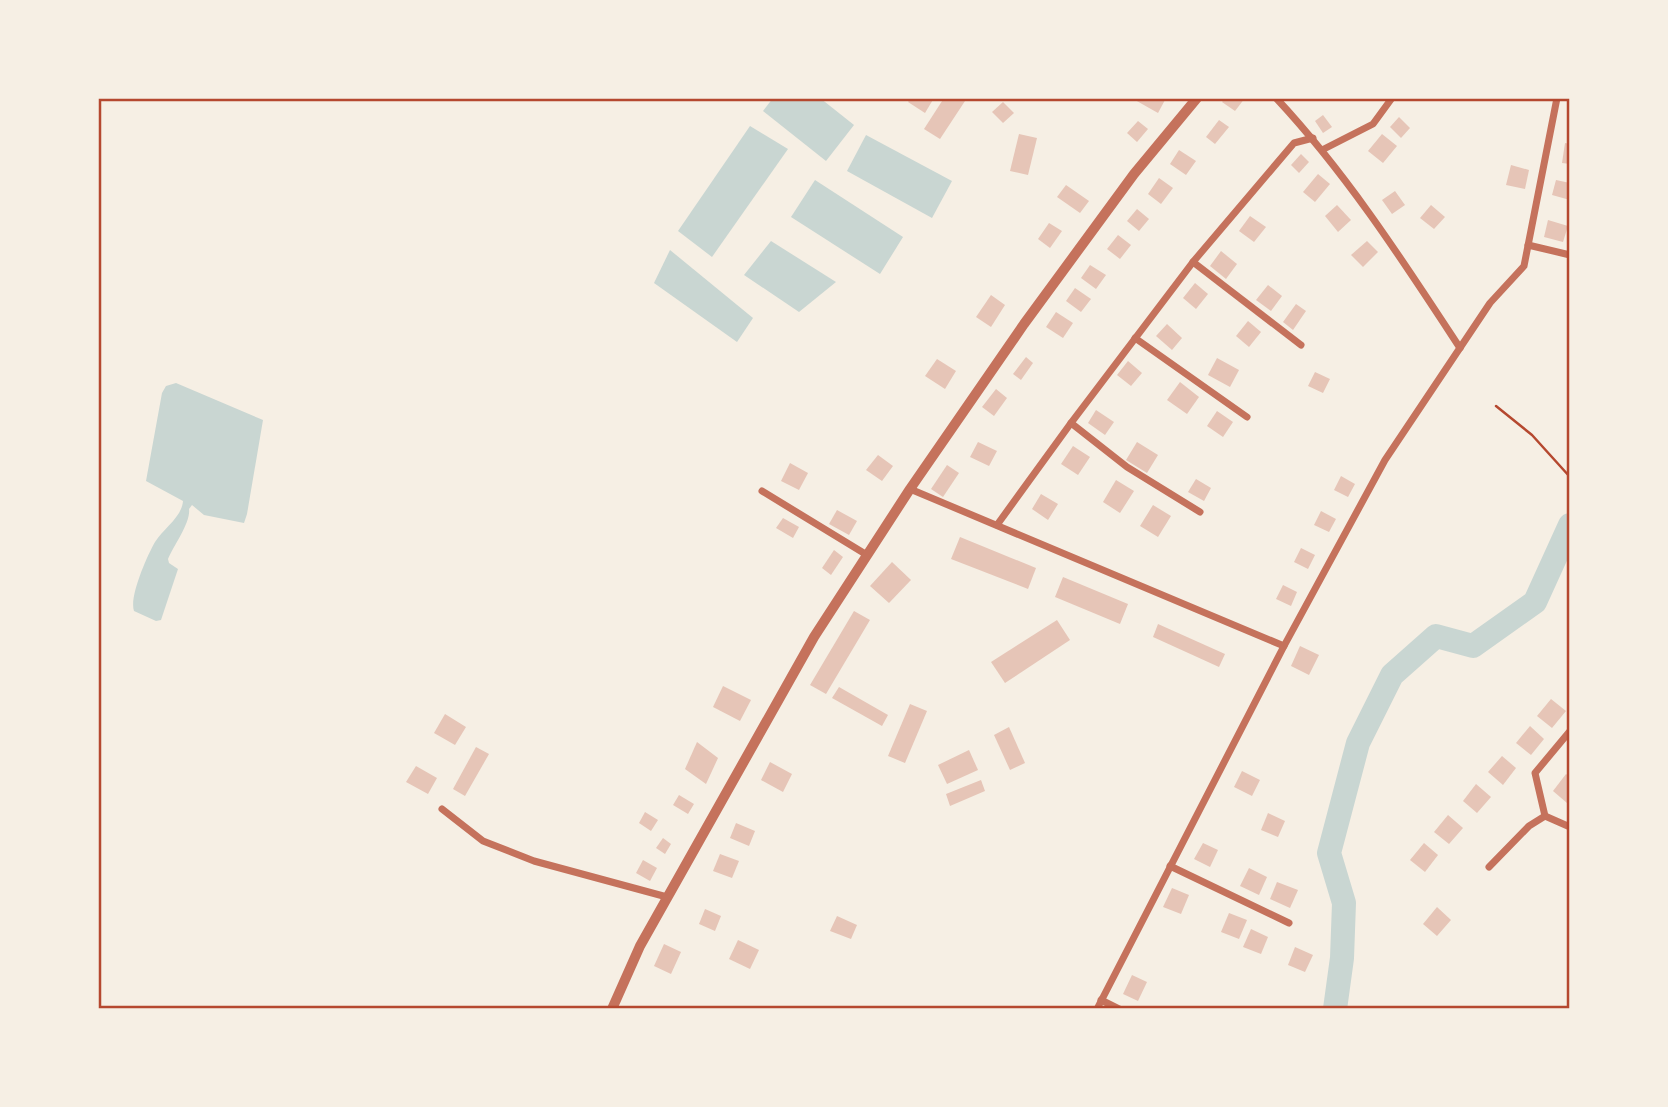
<svg xmlns="http://www.w3.org/2000/svg" width="1668" height="1107" font-family="Rubik,sans-serif">
  <style>
    .water { fill: #c9d6d2 }
    .lines { fill: none; stroke-linecap: round; stroke-linejoin: round }
    .river { stroke: #c9d6d2; stroke-width: 24 }
    .building { fill: #e6c5b7 }
    .path { stroke: #b5482f; stroke-width: 2.5 }
    .minor { stroke: #c5725c; stroke-width: 7 }
    .tertiary { stroke: #c5725c; stroke-width: 10 }
    .neatline { fill: none; stroke: #b5482f; stroke-width: 2.5 }
  </style>
  <rect width="100%" height="100%" fill="#f6efe4"/>
  <!-- water -->
  <g class="water">
    <polygon points="773,98 820,98 854,125 826,161 763,111"/>
    <polygon points="750,126 788,149 712,257 678,231"/>
    <polygon points="866,135 952,181 932,218 847,171"/>
    <polygon points="815,180 903,237 880,274 791,217"/>
    <polygon points="771,241 836,282 799,312 744,275"/>
    <polygon points="670,250 753,318 737,342 654,283"/>
    <path d="M 176,383 L 263,420 L 247,514 L 244,523 L 204,515 L 192,505 L 189,509 C 191,522 174,545 168,559 L 169,563 L 178,569 L 161,620 L 156,621 L 134,611 C 129,597 147,556 155,542 C 163,529 182,517 183,501 L 146,481 L 162,393 L 166,386 Z"/>
  </g>
  <g class="lines">
    <!-- river -->
    <polyline class="river" points="1335,1009 1342,958 1344,903 1329,853 1358,743 1392,675 1436,636 1473,646 1535,602 1570,525"/>
  </g>
  <!-- building -->
  <g class="building">
    <polygon points="911,98 934,98 925,113 908,102"/>
    <polygon points="944,98 967,98 940,139 924,129"/>
    <polygon points="1137,98 1161,98 1165,100 1158,113 1135,100"/>
    <polygon points="1225,98 1245,98 1235,111 1222,102"/>
    <polygon points="1003,102 1014,113 1003,123 992,112"/>
    <polygon points="1323,115 1332,127 1323,133 1315,121"/>
    <polygon points="1399,117 1410,128 1401,138 1390,127"/>
    <polygon points="1219,120 1229,127 1215,144 1206,137"/>
    <polygon points="1138,121 1148,129 1137,142 1127,133"/>
    <polygon points="1019,134 1037,138 1028,175 1010,171"/>
    <polygon points="1382,134 1397,146 1383,163 1368,151"/>
    <polygon points="1565,143 1570,144 1570,164 1562,163"/>
    <polygon points="1179,150 1196,161 1186,175 1170,164"/>
    <polygon points="1301,154 1309,162 1299,173 1291,165"/>
    <polygon points="1511,165 1529,170 1525,189 1506,185"/>
    <polygon points="1318,174 1330,184 1315,202 1303,192"/>
    <polygon points="1159,178 1173,188 1161,204 1148,194"/>
    <polygon points="1556,180 1570,183 1570,200 1552,195"/>
    <polygon points="1066,185 1089,201 1080,213 1057,197"/>
    <polygon points="1395,191 1405,205 1392,214 1382,200"/>
    <polygon points="1337,205 1351,220 1338,232 1325,216"/>
    <polygon points="1431,205 1445,217 1434,229 1420,218"/>
    <polygon points="1137,209 1149,219 1139,231 1127,221"/>
    <polygon points="1250,216 1266,227 1254,242 1239,231"/>
    <polygon points="1548,220 1568,226 1563,242 1544,237"/>
    <polygon points="1049,223 1062,231 1050,248 1038,239"/>
    <polygon points="1118,235 1131,245 1120,259 1107,249"/>
    <polygon points="1367,241 1378,252 1363,267 1351,255"/>
    <polygon points="1221,251 1237,264 1226,279 1210,266"/>
    <polygon points="1090,265 1106,275 1096,289 1081,278"/>
    <polygon points="1195,283 1208,294 1196,309 1183,298"/>
    <polygon points="1268,285 1282,296 1271,311 1256,300"/>
    <polygon points="1075,288 1091,299 1081,312 1066,301"/>
    <polygon points="991,295 1005,305 991,327 976,317"/>
    <polygon points="1296,304 1306,311 1293,330 1283,322"/>
    <polygon points="1056,312 1073,323 1063,338 1046,327"/>
    <polygon points="1248,321 1261,332 1249,347 1236,336"/>
    <polygon points="1167,324 1182,338 1172,350 1156,336"/>
    <polygon points="1026,357 1033,363 1021,380 1013,374"/>
    <polygon points="1217,358 1239,370 1230,387 1208,375"/>
    <polygon points="937,359 956,371 945,389 925,376"/>
    <polygon points="1128,361 1142,373 1131,386 1117,375"/>
    <polygon points="1315,372 1330,379 1323,393 1308,386"/>
    <polygon points="1180,382 1199,397 1187,414 1167,400"/>
    <polygon points="996,389 1007,398 994,416 982,407"/>
    <polygon points="1096,410 1114,422 1105,435 1088,423"/>
    <polygon points="1217,411 1233,422 1223,437 1207,426"/>
    <polygon points="978,442 997,451 989,466 970,457"/>
    <polygon points="1137,442 1158,455 1147,473 1126,460"/>
    <polygon points="1073,446 1090,457 1078,475 1061,464"/>
    <polygon points="878,455 893,466 882,481 866,470"/>
    <polygon points="790,463 808,473 799,490 781,481"/>
    <polygon points="947,465 959,473 943,497 931,489"/>
    <polygon points="1341,476 1355,484 1348,497 1334,490"/>
    <polygon points="1196,479 1211,488 1204,501 1188,492"/>
    <polygon points="1116,480 1134,491 1120,513 1103,502"/>
    <polygon points="1041,494 1058,504 1048,520 1032,509"/>
    <polygon points="1153,505 1171,516 1158,537 1140,526"/>
    <polygon points="837,510 857,521 849,535 829,524"/>
    <polygon points="1321,511 1336,519 1329,532 1314,525"/>
    <polygon points="783,518 799,527 793,538 776,528"/>
    <polygon points="960,537 1036,568 1028,589 951,559"/>
    <polygon points="1301,548 1315,555 1308,569 1294,562"/>
    <polygon points="834,550 843,557 831,575 822,568"/>
    <polygon points="892,562 911,580 889,603 870,586"/>
    <polygon points="1063,577 1128,604 1120,624 1055,597"/>
    <polygon points="1283,585 1297,592 1291,606 1276,599"/>
    <polygon points="854,611 870,620 826,694 810,685"/>
    <polygon points="1057,620 1070,640 1005,683 991,662"/>
    <polygon points="1158,624 1225,654 1219,667 1153,637"/>
    <polygon points="1300,646 1319,655 1309,675 1291,666"/>
    <polygon points="723,686 751,700 740,721 713,707"/>
    <polygon points="839,687 888,715 882,726 832,698"/>
    <polygon points="1551,699 1566,711 1552,728 1537,716"/>
    <polygon points="910,704 927,711 905,763 888,756"/>
    <polygon points="445,714 466,727 455,745 434,733"/>
    <polygon points="1530,726 1544,739 1531,755 1516,743"/>
    <polygon points="1009,727 1025,763 1010,770 994,735"/>
    <polygon points="697,742 718,758 706,784 685,769"/>
    <polygon points="476,747 489,754 465,796 453,789"/>
    <polygon points="969,750 978,770 947,784 938,765"/>
    <polygon points="1502,756 1516,768 1503,785 1488,772"/>
    <polygon points="770,762 792,774 783,792 761,780"/>
    <polygon points="416,766 437,778 428,794 406,782"/>
    <polygon points="1242,771 1260,780 1252,796 1234,787"/>
    <polygon points="1566,774 1570,777 1570,800 1567,803 1553,791"/>
    <polygon points="981,780 985,791 950,806 946,794"/>
    <polygon points="1476,784 1491,797 1477,813 1463,801"/>
    <polygon points="679,795 694,804 688,814 673,805"/>
    <polygon points="645,812 658,820 651,831 639,823"/>
    <polygon points="1268,813 1285,821 1278,837 1261,830"/>
    <polygon points="1448,815 1463,828 1449,844 1434,832"/>
    <polygon points="736,823 755,831 749,846 730,838"/>
    <polygon points="663,838 671,844 665,854 656,848"/>
    <polygon points="1203,843 1218,850 1210,867 1194,859"/>
    <polygon points="1424,843 1438,855 1425,872 1410,860"/>
    <polygon points="720,854 739,861 732,878 713,871"/>
    <polygon points="643,860 657,868 650,881 636,873"/>
    <polygon points="1249,868 1267,877 1259,895 1240,886"/>
    <polygon points="1277,882 1298,890 1290,908 1270,899"/>
    <polygon points="1172,888 1189,895 1181,914 1163,907"/>
    <polygon points="1437,907 1451,920 1437,936 1423,924"/>
    <polygon points="705,909 721,916 715,931 699,924"/>
    <polygon points="1229,913 1247,920 1239,939 1221,932"/>
    <polygon points="837,916 857,925 851,939 830,931"/>
    <polygon points="1251,929 1268,937 1261,954 1243,947"/>
    <polygon points="738,940 759,950 750,969 729,959"/>
    <polygon points="664,944 681,952 671,974 654,966"/>
    <polygon points="1295,947 1313,955 1305,972 1288,965"/>
    <polygon points="1132,975 1147,982 1138,1001 1123,994"/>
  </g>
  <g class="lines">
    <!-- path -->
    <polyline class="path" points="1496,406 1532,435 1570,477"/>
    <!-- minor -->
    <g class="minor">
      <path d="M 1276,98 C 1347,174 1403,261 1460,348"/>
      <polyline points="1322,150 1373,124 1392,98"/>
      <polyline points="1528,245 1570,255"/>
      <polyline points="1193,262 1301,345"/>
      <polyline points="1135,338 1247,417"/>
      <polyline points="1071,423 1127,467 1200,512"/>
      <polyline points="910,489 1284,646"/>
      <polyline points="762,491 867,555"/>
      <polyline points="997,525 1071,423 1193,262 1294,143 1313,138"/>
      <polyline points="442,809 483,841 534,861 667,897"/>
      <polyline points="1545,816 1570,827"/>
      <polyline points="1170,866 1289,923"/>
      <polyline points="1489,867 1529,826 1545,816 1535,773 1570,731"/>
      <polyline points="1101,1000 1119,1009"/>
      <polyline points="1097,1009 1284,646 1385,460 1490,303 1524,266 1557,98"/>
    </g>
    <!-- tertiary -->
    <polyline class="tertiary" points="612,1009 640,946 814,637 910,489 1024,324 1134,174 1197,98"/>
  </g>
  <!-- border -->
  <rect width="1668" height="1107" fill="none" stroke="#f6efe4" stroke-width="200"/>
  <rect x="100" y="100" width="1468" height="907" class="neatline"/>
</svg>
